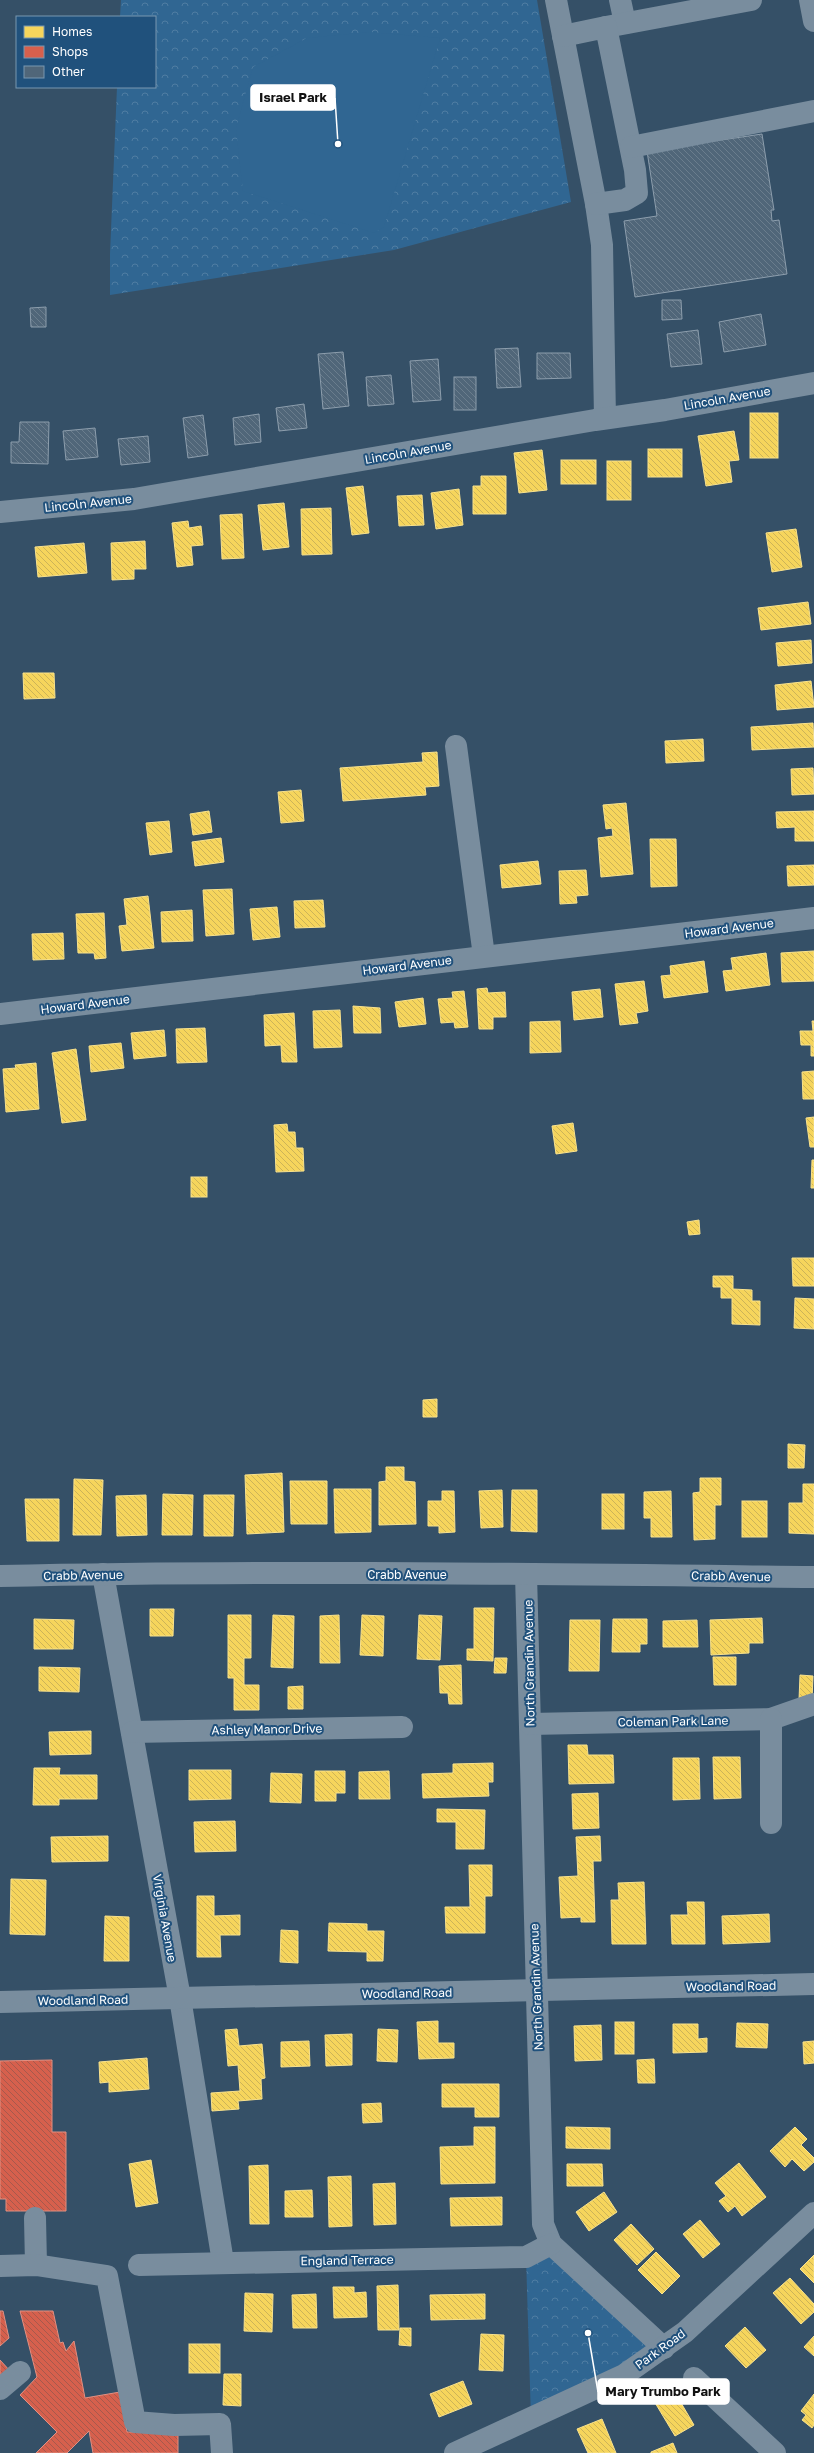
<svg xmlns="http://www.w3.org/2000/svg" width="814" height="2453" font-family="'Golos Text',sans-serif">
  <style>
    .forest { fill: url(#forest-crowns) }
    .garden { fill: #306692 }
    .homes { fill: url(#homes-back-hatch); stroke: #f9e28d }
    .shops { fill: url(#shops-back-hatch); stroke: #e29082 }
    .building { fill: url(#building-back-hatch); stroke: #8d9ead }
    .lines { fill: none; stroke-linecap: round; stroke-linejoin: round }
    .minor { stroke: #798d9e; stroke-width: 22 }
    .labels { text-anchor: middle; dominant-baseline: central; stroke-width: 4; stroke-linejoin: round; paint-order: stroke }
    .street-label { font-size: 12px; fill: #fff; stroke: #20517c }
    .leader { fill: none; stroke: #fff; stroke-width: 1.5 }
    .callout-dot { fill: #fff; stroke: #20517c; stroke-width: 1.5 }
    .callout { fill: #fff; stroke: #fff; stroke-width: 1.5 }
    .callout-label { font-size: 13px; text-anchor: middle; font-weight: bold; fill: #111 }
  </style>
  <defs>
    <pattern id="forest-crowns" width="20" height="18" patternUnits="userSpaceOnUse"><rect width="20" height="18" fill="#306692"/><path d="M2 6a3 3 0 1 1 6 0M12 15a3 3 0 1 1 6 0" fill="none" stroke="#4f7da2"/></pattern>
    <pattern id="homes-back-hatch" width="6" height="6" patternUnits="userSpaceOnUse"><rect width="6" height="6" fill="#f6d55c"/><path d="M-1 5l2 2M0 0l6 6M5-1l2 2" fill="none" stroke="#ccb358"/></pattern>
    <pattern id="shops-back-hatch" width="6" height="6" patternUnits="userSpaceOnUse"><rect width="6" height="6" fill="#d6604d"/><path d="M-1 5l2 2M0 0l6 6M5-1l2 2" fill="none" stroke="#a6594d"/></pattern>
    <pattern id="building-back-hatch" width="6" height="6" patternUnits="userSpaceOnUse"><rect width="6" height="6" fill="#506679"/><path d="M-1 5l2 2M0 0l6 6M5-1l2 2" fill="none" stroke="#6a7d8d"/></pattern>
  </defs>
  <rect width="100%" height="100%" fill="#355067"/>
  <!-- forest -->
  <g class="forest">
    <polygon points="121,0 537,0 571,202 394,250 110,295 110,254 117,87 155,87 155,17 120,17"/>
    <polygon points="551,2244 664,2348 531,2418 526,2257"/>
  </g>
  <!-- garden -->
  <polygon class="garden" points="369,32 440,38 384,227 374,233 243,191 236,128 253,67 307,38"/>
  <!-- homes -->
  <g class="homes">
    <rect x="750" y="413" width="28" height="45"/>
    <polygon points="734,431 739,460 729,461 732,482 706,486 698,436"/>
    <rect x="648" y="449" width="34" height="28"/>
    <polygon points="542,450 547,490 519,493 514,453"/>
    <rect x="561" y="460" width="35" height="24"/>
    <rect x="607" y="461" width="24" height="39"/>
    <polygon points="481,476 506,476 506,514 473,514 473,486 481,486"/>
    <polygon points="363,486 369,533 352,535 346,488"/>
    <polygon points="459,489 463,525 436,529 431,493"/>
    <polygon points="422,495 424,525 399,526 397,496"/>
    <polygon points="284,503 289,547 263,550 258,505"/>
    <polygon points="331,508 332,554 302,555 301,509"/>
    <polygon points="242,514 244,558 222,559 220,515"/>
    <polygon points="188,521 189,528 201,526 203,545 191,546 193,565 177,567 172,523"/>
    <polygon points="796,529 802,567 772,572 766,533"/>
    <polygon points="145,541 146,569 134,569 134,579 112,580 111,543"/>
    <polygon points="84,543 87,573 38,577 35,547"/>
    <polygon points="808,602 811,624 761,630 758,608"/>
    <polygon points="811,640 812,663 778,666 776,643"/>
    <polygon points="23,673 54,673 55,698 24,699"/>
    <polygon points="811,681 814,707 777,710 775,685"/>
    <polygon points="813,723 814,747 752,750 751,727"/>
    <polygon points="703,739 704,761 666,763 665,741"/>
    <polygon points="437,752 439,786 425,787 426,795 343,801 340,768 423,762 422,753"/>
    <polygon points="813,768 814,794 792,795 791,769"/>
    <polygon points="301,790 304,821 281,823 278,792"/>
    <polygon points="626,803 633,874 601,877 598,838 613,836 612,828 606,829 603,805"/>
    <polygon points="209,811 212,832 193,835 190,814"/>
    <polygon points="814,811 814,841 795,841 795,827 777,828 776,812"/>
    <polygon points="169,821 172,852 150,855 146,823"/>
    <polygon points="221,838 224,862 195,866 192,842"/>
    <polygon points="650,839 676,839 677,886 651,887"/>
    <polygon points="538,861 541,884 502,888 500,865"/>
    <polygon points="814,865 814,885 788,886 787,866"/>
    <polygon points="586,870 588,895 576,896 577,903 560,904 559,871"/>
    <polygon points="232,889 234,934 206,936 203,890"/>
    <polygon points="148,896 154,948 122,951 119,926 127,925 124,899"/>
    <polygon points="323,900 325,927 295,928 294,901"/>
    <polygon points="277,907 280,937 253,940 250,909"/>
    <polygon points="192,910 193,941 162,942 161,912"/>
    <polygon points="104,913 106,958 95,959 94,953 78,953 76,914"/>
    <polygon points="63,933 64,959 33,960 32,934"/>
    <polygon points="814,951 814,981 782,982 781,953"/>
    <polygon points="766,953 770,985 726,991 723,971 733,970 731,958"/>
    <polygon points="704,961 708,992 664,998 661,976 671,975 670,966"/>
    <polygon points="644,981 648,1011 636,1013 638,1023 620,1025 615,984"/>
    <polygon points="487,988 488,993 505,992 506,1017 493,1017 493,1029 479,1029 477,989"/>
    <polygon points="600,989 603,1017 574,1020 572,992"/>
    <polygon points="464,991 468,1027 455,1028 454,1022 441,1023 438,999 453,998 452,992"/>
    <polygon points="423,998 426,1024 399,1027 395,1002"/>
    <polygon points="353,1006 380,1008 381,1033 354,1033"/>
    <polygon points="340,1010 342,1047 314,1048 313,1011"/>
    <polygon points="294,1013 297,1062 282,1062 281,1045 265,1046 264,1015"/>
    <polygon points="560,1021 561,1052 530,1053 530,1022"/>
    <polygon points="812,1021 814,1021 814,1056 811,1056 811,1045 801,1045 800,1031 813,1031"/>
    <polygon points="205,1028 207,1062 177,1063 176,1029"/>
    <polygon points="164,1030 166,1056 134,1059 131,1033"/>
    <polygon points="121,1043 124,1068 91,1072 89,1046"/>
    <polygon points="76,1049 86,1120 62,1123 52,1053"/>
    <polygon points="36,1063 39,1109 6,1112 3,1069 16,1068 15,1065"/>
    <polygon points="814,1071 814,1099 803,1099 802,1072"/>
    <polygon points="814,1117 814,1147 810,1147 806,1118"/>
    <polygon points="573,1123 577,1151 556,1154 552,1126"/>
    <polygon points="287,1124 288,1132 295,1132 296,1148 303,1148 304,1171 276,1172 274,1125"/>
    <polygon points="812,1160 814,1160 814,1188 811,1188"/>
    <rect x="191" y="1177" width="16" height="20"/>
    <polygon points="699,1220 700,1234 689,1235 687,1222"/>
    <polygon points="792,1258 814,1258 814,1286 793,1286"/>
    <polygon points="713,1276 733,1276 733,1289 752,1290 752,1301 760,1301 760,1325 732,1324 732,1298 721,1298 721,1287 713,1287"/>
    <polygon points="795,1298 814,1299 814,1329 794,1328"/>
    <polygon points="437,1399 437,1417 423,1417 423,1400"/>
    <polygon points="788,1444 805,1445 804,1468 788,1468"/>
    <polygon points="386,1467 404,1467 404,1481 415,1482 416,1524 379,1525 379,1482 386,1481"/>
    <polygon points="282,1473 284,1532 247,1534 245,1475"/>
    <polygon points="700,1478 721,1478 721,1505 715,1505 715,1539 694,1540 693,1493 700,1492"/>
    <polygon points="74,1479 103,1480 101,1535 73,1535"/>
    <polygon points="290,1481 327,1481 327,1524 291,1524"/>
    <polygon points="803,1484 814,1484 814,1534 789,1533 789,1503 803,1503"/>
    <polygon points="334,1489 371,1489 371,1532 335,1533"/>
    <polygon points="502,1490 503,1527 481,1528 479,1491"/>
    <polygon points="512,1490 537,1490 537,1532 511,1531"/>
    <polygon points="442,1491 454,1491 455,1532 439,1533 439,1526 428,1526 428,1501 442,1501"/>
    <polygon points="671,1491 672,1537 651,1537 651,1518 644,1518 644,1492"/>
    <polygon points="163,1494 193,1495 192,1535 162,1535"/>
    <rect x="602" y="1494" width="22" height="35"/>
    <polygon points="146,1495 147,1535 117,1536 116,1496"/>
    <polygon points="204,1495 234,1495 233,1536 204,1536"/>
    <polygon points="25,1499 59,1499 59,1541 27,1541"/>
    <rect x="742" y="1501" width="25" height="36"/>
    <polygon points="474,1608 494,1608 493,1661 467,1660 467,1649 474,1649"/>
    <polygon points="150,1609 174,1609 173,1636 150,1636"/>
    <polygon points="228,1615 251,1615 251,1658 244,1658 244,1685 259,1685 259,1710 234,1710 234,1678 228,1678"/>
    <polygon points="273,1615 294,1616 293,1668 271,1667"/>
    <polygon points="339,1615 340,1663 320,1663 320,1616"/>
    <polygon points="362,1615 384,1616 383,1656 360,1655"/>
    <polygon points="419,1615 442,1616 440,1660 417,1659"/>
    <polygon points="762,1618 763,1643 749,1643 749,1653 711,1655 710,1620"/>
    <polygon points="34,1619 74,1620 73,1649 34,1649"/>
    <polygon points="613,1619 647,1619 647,1644 640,1644 640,1652 612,1652"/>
    <polygon points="570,1620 600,1620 599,1671 569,1671"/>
    <polygon points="697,1620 698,1647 663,1647 663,1621"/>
    <polygon points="713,1657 736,1657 736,1685 714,1685"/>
    <polygon points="495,1658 507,1658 506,1673 494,1673"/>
    <polygon points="461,1665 462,1704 449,1704 448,1693 440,1693 439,1666"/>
    <polygon points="39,1667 80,1668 79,1692 39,1691"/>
    <polygon points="800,1675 813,1676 812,1700 799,1700"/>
    <polygon points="303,1686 303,1709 288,1709 288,1687"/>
    <polygon points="91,1731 91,1754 50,1755 49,1732"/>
    <polygon points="568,1745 587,1745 588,1755 613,1755 614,1783 569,1784"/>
    <polygon points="713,1757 740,1757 741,1798 714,1799"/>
    <polygon points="673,1758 699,1758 700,1799 673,1800"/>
    <polygon points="493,1763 493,1782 488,1782 489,1796 423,1798 422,1774 453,1773 453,1764"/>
    <polygon points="34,1768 60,1768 59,1775 97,1775 97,1799 59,1799 59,1805 33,1805"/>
    <polygon points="189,1770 231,1770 231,1799 189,1800"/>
    <polygon points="315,1771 345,1771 345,1793 336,1793 336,1801 315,1801"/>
    <polygon points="389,1771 390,1799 359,1799 359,1772"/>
    <polygon points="271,1773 302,1774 301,1803 270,1802"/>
    <polygon points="598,1793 599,1828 573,1829 572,1794"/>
    <polygon points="437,1809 485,1810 484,1849 456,1849 456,1822 437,1822"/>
    <polygon points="235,1821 236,1851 195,1852 194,1822"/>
    <polygon points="108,1836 108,1861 52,1862 51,1837"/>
    <polygon points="600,1836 601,1861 593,1861 595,1922 581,1922 581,1917 561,1918 559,1877 578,1876 576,1837"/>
    <polygon points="469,1865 492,1865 492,1896 485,1896 485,1933 446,1933 445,1907 470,1907"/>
    <polygon points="11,1879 46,1880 45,1935 10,1934"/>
    <polygon points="644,1882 646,1944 612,1944 611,1900 619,1900 618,1883"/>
    <polygon points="197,1896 214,1896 214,1916 240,1915 240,1935 220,1935 221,1957 197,1957"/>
    <polygon points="687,1902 704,1902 705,1944 672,1944 671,1915 688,1915"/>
    <polygon points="769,1914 770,1942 723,1944 722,1916"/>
    <polygon points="105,1916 129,1917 129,1961 104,1961"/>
    <polygon points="329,1923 367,1924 367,1931 384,1931 383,1961 367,1961 367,1952 328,1951"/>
    <polygon points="281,1930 298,1931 298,1963 280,1962"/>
    <polygon points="438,2021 438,2043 454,2043 454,2058 419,2059 417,2022"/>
    <rect x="615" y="2022" width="19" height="32"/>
    <polygon points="737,2023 768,2024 767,2048 736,2047"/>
    <polygon points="673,2024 698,2024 698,2039 707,2038 707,2052 673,2053"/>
    <polygon points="601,2025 602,2060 575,2061 574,2026"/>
    <polygon points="237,2029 239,2046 262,2044 265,2078 261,2079 262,2099 238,2101 239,2109 212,2111 211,2093 240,2091 238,2065 228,2066 225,2030"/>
    <polygon points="378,2029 398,2030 397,2062 377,2061"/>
    <polygon points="352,2034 352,2065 326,2066 325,2035"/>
    <polygon points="309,2041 310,2066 281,2067 281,2042"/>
    <polygon points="814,2041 814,2063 804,2064 803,2042"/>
    <polygon points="147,2058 149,2089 109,2092 109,2082 100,2083 99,2062"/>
    <polygon points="654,2059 655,2083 638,2083 637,2060"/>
    <polygon points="442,2084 499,2084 499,2117 475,2117 475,2107 442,2107"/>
    <polygon points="381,2103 382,2122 363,2123 362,2104"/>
    <polygon points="474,2127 495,2127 495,2183 441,2184 440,2147 474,2146"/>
    <polygon points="566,2127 610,2128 610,2149 566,2148"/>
    <polygon points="795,2127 807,2139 801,2145 814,2158 814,2162 804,2171 792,2159 785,2167 770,2151"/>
    <polygon points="151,2160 158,2203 136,2207 129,2164"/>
    <polygon points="739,2163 766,2197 742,2216 735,2206 728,2212 719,2201 726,2196 715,2183"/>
    <polygon points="567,2164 602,2164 603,2186 567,2186"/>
    <polygon points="268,2165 269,2224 250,2224 249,2166"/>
    <polygon points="351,2176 352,2226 329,2227 328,2177"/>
    <polygon points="395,2183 396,2224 374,2225 373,2184"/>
    <polygon points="312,2190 313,2217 285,2217 285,2191"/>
    <polygon points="604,2192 617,2212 589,2231 576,2212"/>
    <polygon points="502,2197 502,2225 451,2226 450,2198"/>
    <polygon points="700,2220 720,2244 703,2258 683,2234"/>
    <polygon points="631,2224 654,2249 637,2265 614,2240"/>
    <polygon points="656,2252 680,2276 662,2294 638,2270"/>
    <polygon points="814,2255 814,2283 800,2269"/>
    <polygon points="790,2278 814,2304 814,2312 801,2324 773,2293"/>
    <polygon points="398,2285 399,2330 378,2330 377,2286"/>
    <polygon points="333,2287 354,2287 354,2293 366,2292 367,2317 334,2318"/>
    <polygon points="245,2293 273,2294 272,2332 244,2331"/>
    <polygon points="316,2294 317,2328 293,2328 292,2295"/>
    <polygon points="485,2294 485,2319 431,2320 430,2295"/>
    <polygon points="745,2327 766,2350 746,2368 725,2346"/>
    <polygon points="400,2328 411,2328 411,2346 399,2345"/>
    <polygon points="481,2334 504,2335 503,2371 479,2370"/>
    <polygon points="814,2336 814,2356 804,2347"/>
    <rect x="189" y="2344" width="31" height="29"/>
    <polygon points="224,2374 241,2374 241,2406 223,2405"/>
    <polygon points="463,2381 472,2404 439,2417 430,2394"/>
    <polygon points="670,2384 694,2425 675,2436 651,2396"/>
    <polygon points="814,2394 814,2425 812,2428 802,2420 806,2415 801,2411"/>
    <polygon points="602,2419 616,2453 588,2453 577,2429"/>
    <polygon points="673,2443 677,2453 651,2453 651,2452"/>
  </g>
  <!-- shops -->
  <g class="shops">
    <polygon points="52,2060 52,2132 66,2132 66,2211 6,2211 6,2199 0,2199 0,2061"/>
    <polygon points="0,2311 3,2311 9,2338 0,2346"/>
    <polygon points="20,2311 53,2311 60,2343 63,2342 66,2351 74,2341 85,2398 120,2392 127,2432 178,2432 178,2453 93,2453 89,2431 67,2453 36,2453 57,2432 20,2395 37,2377"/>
    <polygon points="0,2360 11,2372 0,2382"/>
  </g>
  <!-- building -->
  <g class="building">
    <polygon points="762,134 774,210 771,210 772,221 779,220 787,274 635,297 624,221 657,216 647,151"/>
    <polygon points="662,300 681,300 682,319 662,320"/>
    <polygon points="46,307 46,327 31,327 30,308"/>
    <polygon points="761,314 766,345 724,352 719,322"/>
    <polygon points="698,330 702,364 671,367 667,334"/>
    <polygon points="518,348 521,387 497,388 495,349"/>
    <polygon points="343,352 349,406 323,409 318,354"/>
    <polygon points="537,353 570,353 571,378 537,379"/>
    <polygon points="438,359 441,400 413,402 410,361"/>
    <polygon points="391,375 394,404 368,406 366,377"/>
    <rect x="454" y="377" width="22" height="33"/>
    <polygon points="304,404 307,428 279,431 276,408"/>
    <polygon points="259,414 261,442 235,445 233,418"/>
    <polygon points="203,415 208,455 188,458 183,418"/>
    <polygon points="20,422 49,422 48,464 11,463 11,442 19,442"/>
    <polygon points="95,428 98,457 66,460 63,431"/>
    <polygon points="148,436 150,462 121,465 118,439"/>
  </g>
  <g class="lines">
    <!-- minor -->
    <g class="minor">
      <polyline points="556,0 596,204 602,245 605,418"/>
      <polyline points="620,0 625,23"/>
      <polyline points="810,0 814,21"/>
      <polyline points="606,27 751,0"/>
      <polyline points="563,36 606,27 635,170 637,193 625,200 596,204"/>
      <polyline points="631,147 814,111"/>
      <polyline points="0,512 134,499 595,420 665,410 814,383"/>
      <polyline points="456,746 484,956"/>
      <polyline points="0,1014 814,918"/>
      <polyline points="103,1574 180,1998 223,2262"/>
      <polyline points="526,1574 543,2224 551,2244 664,2348"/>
      <path d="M 0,1576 C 271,1570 543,1574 814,1577"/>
      <polyline points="530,1724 771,1719 814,1704"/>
      <polyline points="132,1732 402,1727"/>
      <polyline points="771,1823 771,1719"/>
      <polyline points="0,2002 814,1984"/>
      <polyline points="35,2218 36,2265"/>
      <polyline points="139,2265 526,2257 551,2244"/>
      <polyline points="0,2266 36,2265 107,2276 135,2422 174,2425 220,2424 222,2453"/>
      <polyline points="694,2378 775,2453"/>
      <polyline points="0,2389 20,2372"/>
      <polyline points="455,2453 624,2375 685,2332 814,2213"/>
    </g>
  </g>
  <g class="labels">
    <!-- street labels -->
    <g class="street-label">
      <text transform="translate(727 398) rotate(-10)">Lincoln Avenue</text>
      <text transform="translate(408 452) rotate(-10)">Lincoln Avenue</text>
      <text transform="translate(88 503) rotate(-6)">Lincoln Avenue</text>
      <text transform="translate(729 928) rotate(-7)">Howard Avenue</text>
      <text transform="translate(407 965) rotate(-7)">Howard Avenue</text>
      <text transform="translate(85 1004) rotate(-7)">Howard Avenue</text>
      <text x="407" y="1574">Crabb Avenue</text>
      <text transform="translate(83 1575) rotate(-1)">Crabb Avenue</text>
      <text transform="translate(731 1576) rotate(1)">Crabb Avenue</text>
      <text transform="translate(529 1663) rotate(-91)">North Grandin Avenue</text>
      <text transform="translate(673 1721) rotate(-1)">Coleman Park Lane</text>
      <text transform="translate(267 1729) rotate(-1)">Ashley Manor Drive</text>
      <text transform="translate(165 1918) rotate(80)">Virginia Avenue</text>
      <text transform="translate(731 1986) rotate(-1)">Woodland Road</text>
      <text transform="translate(536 1987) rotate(-92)">North Grandin Avenue</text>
      <text transform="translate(407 1993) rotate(-1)">Woodland Road</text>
      <text transform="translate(83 2000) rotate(-1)">Woodland Road</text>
      <text transform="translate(347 2260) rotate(-1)">England Terrace</text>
      <text transform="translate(660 2349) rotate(-36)">Park Road</text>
    </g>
  </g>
  <!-- callouts -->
  <path class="leader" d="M338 144L335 98M588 2333L598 2392"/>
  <g class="callout-dot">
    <circle cx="338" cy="144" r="4"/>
    <circle cx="588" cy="2333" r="4"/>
  </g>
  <g class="callout">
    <rect x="251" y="85" width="84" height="25" rx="4"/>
    <rect x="598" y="2379" width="131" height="25" rx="4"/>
  </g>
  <g class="callout-label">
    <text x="293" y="102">Israel Park</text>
    <text x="663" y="2396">Mary Trumbo Park</text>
  </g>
  <!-- legend -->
  <rect x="16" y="16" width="140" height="72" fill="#20517c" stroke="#7997b0"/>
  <rect x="24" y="26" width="20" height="12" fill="#f6d55c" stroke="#7997b0"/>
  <text x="52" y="36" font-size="12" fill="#ffffff">Homes</text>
  <rect x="24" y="46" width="20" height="12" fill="#d6604d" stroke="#7997b0"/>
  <text x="52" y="56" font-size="12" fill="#ffffff">Shops</text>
  <rect x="24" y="66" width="20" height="12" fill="#506679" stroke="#7997b0"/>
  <text x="52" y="76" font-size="12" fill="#ffffff">Other</text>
</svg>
